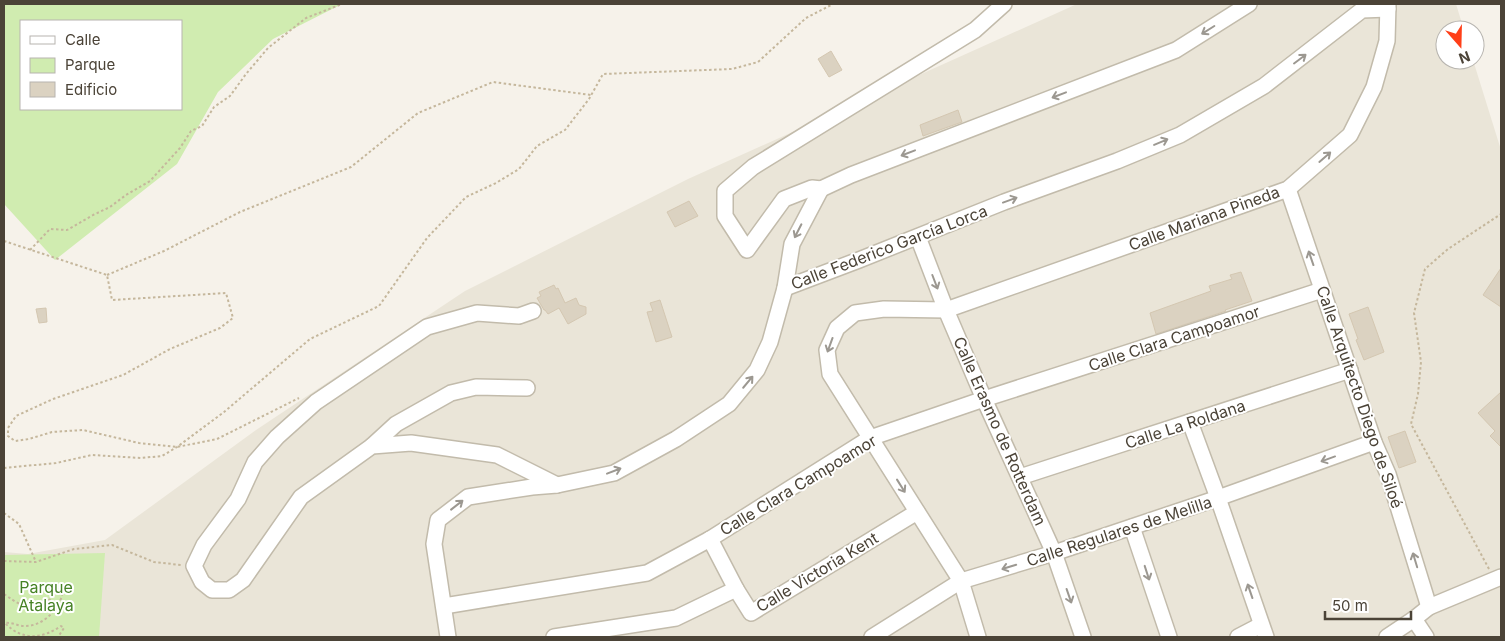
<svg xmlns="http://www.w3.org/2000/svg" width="1505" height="641" font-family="Inter,sans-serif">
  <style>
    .residential { fill: #eae5d8 }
    .green { fill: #d0ecb0; fill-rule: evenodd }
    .building { fill: #dbd2c1; stroke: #d4c7b1 }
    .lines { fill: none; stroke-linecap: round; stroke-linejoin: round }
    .minor-casing { stroke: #c2bbab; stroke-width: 18 }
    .path { stroke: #c5b79c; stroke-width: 2; stroke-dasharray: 2.5 2.5; stroke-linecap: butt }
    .minor { stroke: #fff; stroke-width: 15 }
    .oneway { stroke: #9c9891 }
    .labels { text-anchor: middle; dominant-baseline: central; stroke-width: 4; stroke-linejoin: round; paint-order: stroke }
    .street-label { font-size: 16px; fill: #4b4337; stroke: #fff }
    .park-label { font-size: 16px; fill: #468225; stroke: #fff }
  </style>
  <rect width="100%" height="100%" fill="#f6f2ea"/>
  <!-- residential -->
  <polygon class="residential" points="1077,4 1456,4 1464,30 1445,30 1445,60 1473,60 1501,150 1501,637 4,637 4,552 28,554 105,540 256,430 465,291 688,179"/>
  <!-- green -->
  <g class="green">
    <path d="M 4,4 L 342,4 L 273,39 L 218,92 L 177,164 L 55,260 L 4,204 ZM 21,21 L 181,21 L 181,109 L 21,109 Z"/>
    <polygon points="105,553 99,637 4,637 4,555"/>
  </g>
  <!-- building -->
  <g class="building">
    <polygon points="831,51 842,70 829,77 818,59"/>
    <polygon points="958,110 962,122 923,136 920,125"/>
    <polygon points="689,201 698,216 675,227 667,212"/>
    <polygon points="1501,268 1501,307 1483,295"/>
    <polygon points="1241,272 1252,301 1225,310 1226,311 1156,334 1150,313 1211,291 1209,286 1232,279 1230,275"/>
    <polygon points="554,285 556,289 558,288 565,303 576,298 579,305 586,307 586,314 568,324 559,308 548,314 545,310 544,310 537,298 541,296 539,292"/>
    <polygon points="660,300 672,337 656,342 647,312 653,311 650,303"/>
    <polygon points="1368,307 1384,352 1364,360 1356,340 1358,339 1349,314"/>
    <polygon points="46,308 47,322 39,323 36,309"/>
    <polygon points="1501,392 1501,447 1490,436 1495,431 1478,413"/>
    <polygon points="1405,431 1416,462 1399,468 1388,437"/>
  </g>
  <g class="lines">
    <!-- minor casing -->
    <g class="minor-casing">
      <g id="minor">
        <polyline points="1004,4 975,30 753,167 725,191 725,216 747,250 784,199 812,188 821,189 851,175 1176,50 1249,4"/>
        <polyline points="1288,189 1374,442 1388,474 1429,607"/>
        <polyline points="918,237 946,310 884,309 855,313 837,328 827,350 830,374 961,581 978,637"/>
        <polyline points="785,288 859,260 1004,202 1117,161 1180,135 1264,86 1362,10 1388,9"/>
        <polyline points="533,311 519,316 477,313 427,327 316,402 277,437 255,462 238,499 204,545 194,566 202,582 212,590 229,590 243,580 301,497 372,446 411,443 497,455 557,485"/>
        <polyline points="1190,422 1218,498 1266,637"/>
        <polyline points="372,446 396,424 451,393 476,387 527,388"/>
        <polyline points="1020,477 1350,370"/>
        <polyline points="1132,527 1169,637"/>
        <polyline points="710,539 736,589"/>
        <polyline points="444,606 647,573 710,539 870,438 984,399 1322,290"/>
        <polyline points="1414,619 1426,637"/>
        <polyline points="448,637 434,544 438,520 468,497 532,487 557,485 614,473 676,439 729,404 757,370 770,342 785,288 792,244 821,189"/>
        <polyline points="554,637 676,618 736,589 751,613 917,512"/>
        <polyline points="872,637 961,581 1054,553 1218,498 1374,442"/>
        <polyline points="1083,637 1054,553 984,399 946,310 1288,189 1350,135 1374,87 1387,41 1388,4"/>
        <polyline points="1238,637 1261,625"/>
        <polyline points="1387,637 1414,619 1429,607 1501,577"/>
      </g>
    </g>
    <!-- path -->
    <g class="path">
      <polyline points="4,241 107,275 112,300 226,293 233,318 220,328 170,349 123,375 53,399 16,416 8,428 8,436 15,441 29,439 52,432 83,430 139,443 177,447 217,439 299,398"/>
      <polyline points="30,250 50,229 67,230 93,215 110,207 126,195 150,181 180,148 191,131 202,126 214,107 230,96 246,74 268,48 306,18 342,4"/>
      <polyline points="107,275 164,251 240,212 351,167 418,113 493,82 591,95"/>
      <polyline points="4,468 56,463 92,455 141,458 162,456 177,447 224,412 310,339 379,306 427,238 466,197 496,183 519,169 537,146 565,130 589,99 603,74 732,69 758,62 806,18 833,4"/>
      <polyline points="4,513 19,524 36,562"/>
      <polyline points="4,561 36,562 74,549 112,545 154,562 181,565"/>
      <polyline points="1489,569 1411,424 1418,394 1421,362 1414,313 1425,269 1448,249 1501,214"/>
      <path d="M 4,594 C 29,612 40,614 60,588 L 63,588 C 63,606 44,627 24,626 C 18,626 12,622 5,623 C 22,641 42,639 61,626 L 64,628 L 58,637"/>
    </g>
    <!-- minor -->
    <use href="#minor" class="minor"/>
  </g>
  <!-- one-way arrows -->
  <defs><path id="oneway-shaft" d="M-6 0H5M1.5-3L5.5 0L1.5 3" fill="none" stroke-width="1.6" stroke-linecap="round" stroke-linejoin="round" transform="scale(1.25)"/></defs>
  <g class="oneway">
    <use href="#oneway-shaft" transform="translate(1208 30) rotate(148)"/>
    <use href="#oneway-shaft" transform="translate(1300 59) rotate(-37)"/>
    <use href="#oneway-shaft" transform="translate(1059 95) rotate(159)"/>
    <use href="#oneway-shaft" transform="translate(1161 142) rotate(-23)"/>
    <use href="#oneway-shaft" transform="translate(908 153) rotate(159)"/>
    <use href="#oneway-shaft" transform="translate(1325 157) rotate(-41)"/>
    <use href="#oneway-shaft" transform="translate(1010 200) rotate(-20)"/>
    <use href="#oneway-shaft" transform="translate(798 231) rotate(117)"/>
    <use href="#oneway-shaft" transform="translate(1311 258) rotate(-109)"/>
    <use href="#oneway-shaft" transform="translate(935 282) rotate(69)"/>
    <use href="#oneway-shaft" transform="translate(830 345) rotate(110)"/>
    <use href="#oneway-shaft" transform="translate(748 382) rotate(-50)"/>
    <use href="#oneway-shaft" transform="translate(1328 459) rotate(160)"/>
    <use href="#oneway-shaft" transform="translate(614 471) rotate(-21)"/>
    <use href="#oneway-shaft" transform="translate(901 486) rotate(58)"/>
    <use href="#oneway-shaft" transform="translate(457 505) rotate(-38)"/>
    <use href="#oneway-shaft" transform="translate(1415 560) rotate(-107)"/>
    <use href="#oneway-shaft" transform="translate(1009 567) rotate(163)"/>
    <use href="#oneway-shaft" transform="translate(1147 573) rotate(72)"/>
    <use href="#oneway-shaft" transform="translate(1250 591) rotate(-109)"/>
    <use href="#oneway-shaft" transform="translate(1069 596) rotate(71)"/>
  </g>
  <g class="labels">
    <!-- street labels -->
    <g class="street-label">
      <text transform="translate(1204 218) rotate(-20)">Calle Mariana Pineda</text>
      <text transform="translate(889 247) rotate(-21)">Calle Federico García Lorca</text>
      <text transform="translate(1174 338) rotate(-18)">Calle Clara Campoamor</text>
      <text transform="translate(1360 397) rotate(71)">Calle Arquitecto Diego de Siloé</text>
      <text transform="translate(1185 424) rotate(-18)">Calle La Roldana</text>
      <text transform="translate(1000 431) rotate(66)">Calle Erasmo de Rotterdam</text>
      <text transform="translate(798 485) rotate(-31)">Calle Clara Campoamor</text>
      <text transform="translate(1119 531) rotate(-18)">Calle Regulares de Melilla</text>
      <text transform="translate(817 572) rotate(-31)">Calle Victoria Kent</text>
    </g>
    <!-- park labels -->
    <g class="park-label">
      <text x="46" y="587">Parque<tspan x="46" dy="18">Atalaya</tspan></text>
    </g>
  </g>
  <!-- border -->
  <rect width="1505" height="641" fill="none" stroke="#4b4337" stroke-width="10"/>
  <!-- legend -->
  <rect x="20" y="20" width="162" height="90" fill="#ffffff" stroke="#b7b4af"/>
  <rect x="30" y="36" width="25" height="8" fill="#ffffff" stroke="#b7b4af"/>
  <text x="65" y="45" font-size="15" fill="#4b4337">Calle</text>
  <rect x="30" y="58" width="25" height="15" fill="#d0ecb0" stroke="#b7b4af"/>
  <text x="65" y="70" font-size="15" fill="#4b4337">Parque</text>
  <rect x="30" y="82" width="25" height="15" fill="#dbd2c1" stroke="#b7b4af"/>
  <text x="65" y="95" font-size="15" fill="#4b4337">Edificio</text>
  <!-- north arrow -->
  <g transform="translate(1460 45) rotate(160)"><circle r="24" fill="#ffffff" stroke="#b7b4af"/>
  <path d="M0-4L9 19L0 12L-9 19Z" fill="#ff3f18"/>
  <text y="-8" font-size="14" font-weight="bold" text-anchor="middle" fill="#4b4337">N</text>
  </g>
  <!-- scale -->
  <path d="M1325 611v8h86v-8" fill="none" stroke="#4b4337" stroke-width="2.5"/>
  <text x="1332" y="611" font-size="15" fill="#4b4337" stroke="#ffffff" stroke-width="4" paint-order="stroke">50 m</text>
</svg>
